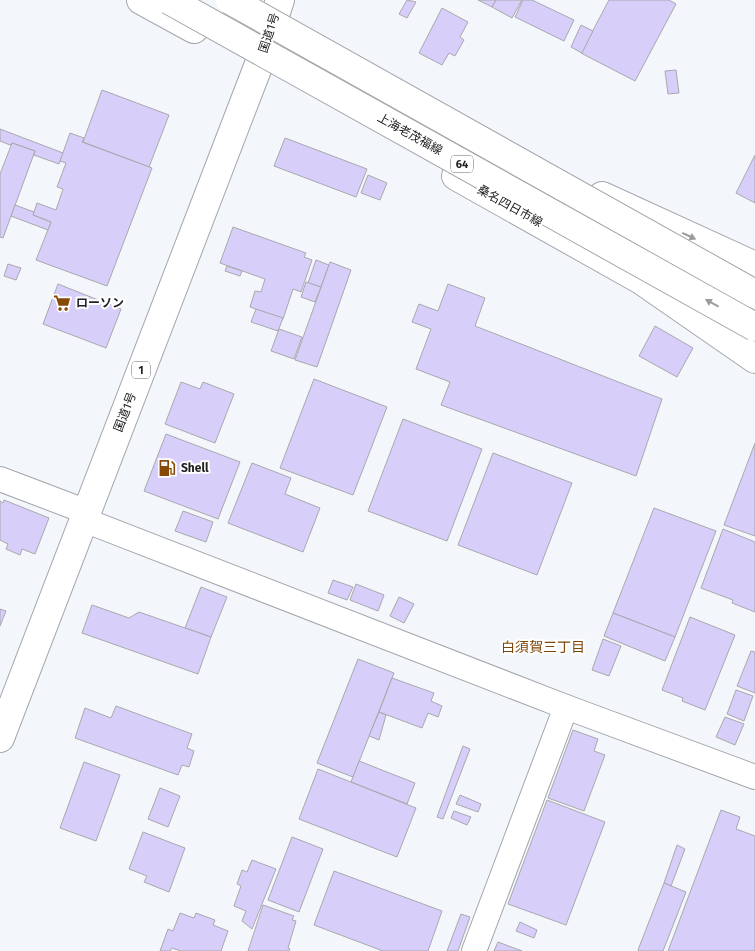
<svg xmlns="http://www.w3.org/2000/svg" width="755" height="951" font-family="'Fira Sans','Noto Sans JP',sans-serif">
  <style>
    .building { fill: #d7cefa; stroke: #a9a8ad }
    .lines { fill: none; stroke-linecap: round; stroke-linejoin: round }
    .minor-casing { stroke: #a3a6ab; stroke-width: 26 }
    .secondary-casing { stroke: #a3a6ab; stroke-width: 30 }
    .primary-casing { stroke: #a3a6ab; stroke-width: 30 }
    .trunk-casing { stroke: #a3a6ab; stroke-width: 30 }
    .minor { stroke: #fff; stroke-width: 24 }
    .secondary { stroke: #fff; stroke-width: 28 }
    .primary { stroke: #fff; stroke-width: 28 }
    .trunk { stroke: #fff; stroke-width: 28 }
    .primary-bridge-casing { stroke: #a3a6ab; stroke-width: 30; stroke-linecap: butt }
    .primary-bridge { stroke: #fff; stroke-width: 28 }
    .oneway { fill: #9b9c9c }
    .labels { text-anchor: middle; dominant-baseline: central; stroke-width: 4; stroke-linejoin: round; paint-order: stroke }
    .shield { fill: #fff; stroke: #646466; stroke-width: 1 }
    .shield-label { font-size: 11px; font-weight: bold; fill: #212224 }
    .street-label { font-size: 12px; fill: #212224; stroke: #fff }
    .poi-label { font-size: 12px; font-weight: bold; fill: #212224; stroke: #fff; text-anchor: start }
    .neighbourhood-label { font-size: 14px; fill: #7d460b; stroke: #fff }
  </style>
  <rect width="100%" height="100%" fill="#f3f6fb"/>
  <!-- building -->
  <g class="building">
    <polygon points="407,0 416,2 407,18 399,14"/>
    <polygon points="478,0 496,0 492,7"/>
    <polygon points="496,0 522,0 512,18 492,7"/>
    <polygon points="523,0 532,0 574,20 564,41 515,17"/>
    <polygon points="609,0 669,0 676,4 635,81 581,53"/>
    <polygon points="442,8 468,22 460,37 464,40 455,56 449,53 442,65 419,53"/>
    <polygon points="581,25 593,31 582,53 571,47"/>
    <polygon points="676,70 679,93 668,94 665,71"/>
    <polygon points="102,90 169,115 149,167 83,142"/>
    <polygon points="0,129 63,153 59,164 34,155 35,151 12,143 10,145 0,141"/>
    <polygon points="70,133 84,138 82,142 152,168 107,286 36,260 51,222 33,215 37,203 56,210 63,189 57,187 66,163 60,161"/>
    <polygon points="285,138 367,169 356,197 274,166"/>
    <polygon points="12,143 35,151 3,238 0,237 0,174"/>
    <polygon points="755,155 755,203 736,193"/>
    <polygon points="368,175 387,183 380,200 361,193"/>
    <polygon points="15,205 34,212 33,215 51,222 48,230 11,216"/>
    <polygon points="233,227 306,253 304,257 312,260 301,292 293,289 283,319 250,307 255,291 261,292 265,279 220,263"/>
    <polygon points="316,260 329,265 321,287 308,283"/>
    <polygon points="330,262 351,270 317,367 295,360"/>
    <polygon points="8,264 21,268 16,280 4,276"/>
    <polygon points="227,266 242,271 240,276 225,271"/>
    <polygon points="306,282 321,287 315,302 301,297"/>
    <polygon points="58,284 121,309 106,348 43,324"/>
    <polygon points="448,284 485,298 475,326 662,399 636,476 441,405 450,382 416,369 431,329 412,322 419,304 438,311"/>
    <polygon points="256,309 283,318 278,331 251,322"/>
    <polygon points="655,326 693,348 677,377 639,356"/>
    <polygon points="279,329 302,337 294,359 271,351"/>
    <polygon points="314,379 387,407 353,495 280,468"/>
    <polygon points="181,382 200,389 203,382 234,394 215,443 165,424"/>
    <polygon points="403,419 482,449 447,541 368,511"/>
    <polygon points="166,434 240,462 218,519 144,491"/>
    <polygon points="755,443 755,536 724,525"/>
    <polygon points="493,453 572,483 537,575 458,545"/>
    <polygon points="252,463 291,478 285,494 320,508 303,552 228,523"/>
    <polygon points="4,500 49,518 35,554 22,549 20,555 6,549 8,544 0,540 0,501 3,503"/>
    <polygon points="654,508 716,531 675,637 613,613"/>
    <polygon points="183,511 213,522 206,542 175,531"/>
    <polygon points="723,529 755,542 755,612 732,603 733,600 701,588"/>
    <polygon points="333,580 353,587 347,600 328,593"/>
    <polygon points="356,584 384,595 378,611 350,600"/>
    <polygon points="201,587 227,597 211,637 185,628"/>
    <polygon points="399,597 414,604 404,623 390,616"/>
    <polygon points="92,605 129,618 139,612 211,637 198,674 82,633"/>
    <polygon points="0,609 6,611 0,626"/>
    <polygon points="613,613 675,637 665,661 604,636"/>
    <polygon points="690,617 735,635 705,710 682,701 683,698 662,690"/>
    <polygon points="603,639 621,646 609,676 592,670"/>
    <polygon points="751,651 755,652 755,693 737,686"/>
    <polygon points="358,659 394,673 353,777 317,763"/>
    <polygon points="392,678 434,693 431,701 442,706 438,717 428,713 422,728 379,712"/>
    <polygon points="736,690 753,696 744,721 727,714"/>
    <polygon points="116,706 192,734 187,748 194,751 189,767 182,765 178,775 75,738 85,708 111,718"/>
    <polygon points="379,712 386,715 379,740 369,736"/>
    <polygon points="725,717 744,724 735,745 716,737"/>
    <polygon points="573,730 598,739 594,751 605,755 584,811 548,798"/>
    <polygon points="463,746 470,749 443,819 437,817"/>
    <polygon points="359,761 415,783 407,804 351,782"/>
    <polygon points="84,762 120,775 96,841 60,828"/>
    <polygon points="318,769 416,808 397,857 299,819"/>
    <polygon points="160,788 180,796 168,827 148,819"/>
    <polygon points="460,795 481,804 478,812 456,804"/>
    <polygon points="547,800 605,822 566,925 508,904"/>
    <polygon points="721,810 740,817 736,829 755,836 755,951 668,951"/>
    <polygon points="454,811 471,817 467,825 451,818"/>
    <polygon points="143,832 185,848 169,892 144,882 147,876 129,869"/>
    <polygon points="292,837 323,849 299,912 268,900"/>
    <polygon points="677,845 685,849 671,886 664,883"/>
    <polygon points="252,860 276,869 252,929 242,921 246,911 234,906 241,886 237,884 242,870 247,872"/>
    <polygon points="334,871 442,911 428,951 383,951 314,925"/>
    <polygon points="664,883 686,892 663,951 639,951 638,950"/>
    <polygon points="263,905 294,916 292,920 296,921 288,948 290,949 289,951 248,951"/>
    <polygon points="180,913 194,918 196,913 215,920 213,925 228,931 221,951 181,951 172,948 170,951 160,951 168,929 173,931"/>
    <polygon points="461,914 470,917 458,951 447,951"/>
    <polygon points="520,922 537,930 534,938 516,931"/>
    <polygon points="498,942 522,951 494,951"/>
  </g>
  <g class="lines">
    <!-- minor casing -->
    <g class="minor-casing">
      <g id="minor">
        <polyline points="0,479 87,512"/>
        <polyline points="84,520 566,707 755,777"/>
        <polyline points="474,951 566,707"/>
      </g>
    </g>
    <!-- secondary casing -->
    <g class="secondary-casing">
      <g id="secondary">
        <polyline points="456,176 641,280 755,359"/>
        <polyline points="602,196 755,266"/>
      </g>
    </g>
    <!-- primary casing -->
    <g class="primary-casing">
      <polyline id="primary" points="141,0 194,29"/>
    </g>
    <!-- trunk casing -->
    <g class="trunk-casing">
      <polyline id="trunk" points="0,738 259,64 280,0"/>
    </g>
    <!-- minor -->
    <use href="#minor" class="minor"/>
    <!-- secondary -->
    <use href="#secondary" class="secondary"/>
    <!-- primary -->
    <use href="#primary" class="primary"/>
    <!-- trunk -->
    <use href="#trunk" class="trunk"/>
    <!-- primary-bridge casing -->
    <g class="primary-bridge-casing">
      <g id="primary-bridge">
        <polyline points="169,0 755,327"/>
        <polyline points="230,0 755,294"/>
      </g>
    </g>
    <!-- primary-bridge -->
    <use href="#primary-bridge" class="primary-bridge"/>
  </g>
  <!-- one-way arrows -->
  <defs><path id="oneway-solid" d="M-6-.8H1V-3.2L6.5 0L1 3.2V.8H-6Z" transform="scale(1.25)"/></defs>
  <g class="oneway">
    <use href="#oneway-solid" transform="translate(689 236) rotate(25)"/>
    <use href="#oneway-solid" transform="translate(712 303) rotate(-151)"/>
  </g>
  <!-- icons -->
  <defs>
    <g id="supermarket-bare" transform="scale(1.35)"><path d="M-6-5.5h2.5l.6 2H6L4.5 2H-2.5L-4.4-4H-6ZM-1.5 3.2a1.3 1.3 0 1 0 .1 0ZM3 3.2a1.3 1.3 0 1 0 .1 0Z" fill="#874a06" stroke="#fff" stroke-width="2.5" paint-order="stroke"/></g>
    <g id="fuel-bare" transform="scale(1.35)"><path d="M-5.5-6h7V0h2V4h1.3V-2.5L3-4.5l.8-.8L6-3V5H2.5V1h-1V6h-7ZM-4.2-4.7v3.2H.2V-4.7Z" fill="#874a06" stroke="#fff" stroke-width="2.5" paint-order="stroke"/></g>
  </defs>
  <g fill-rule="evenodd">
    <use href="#supermarket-bare" x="62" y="303"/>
    <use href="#fuel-bare" x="167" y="468"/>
  </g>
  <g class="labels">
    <!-- shield labels -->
    <g class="shield">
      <rect x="451" y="155.5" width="22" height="17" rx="4"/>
      <rect x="132" y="361.5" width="18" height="17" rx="4"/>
    </g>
    <g class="shield-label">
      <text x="462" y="164">64</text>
      <text x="141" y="370">1</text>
    </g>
    <!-- street labels -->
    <g class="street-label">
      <text transform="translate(269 33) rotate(-72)">国道1号</text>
      <text transform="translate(410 134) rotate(29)">上海老茂福線</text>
      <text transform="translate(510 206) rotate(29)">桑名四日市線</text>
      <text transform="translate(125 412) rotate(-69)">国道1号</text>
    </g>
    <!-- poi labels -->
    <g class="poi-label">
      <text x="76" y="303">ローソン</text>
      <text x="181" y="468">Shell</text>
    </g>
    <!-- neighbourhood labels -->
    <g class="neighbourhood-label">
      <text x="543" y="647">白須賀三丁目</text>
    </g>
  </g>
</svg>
